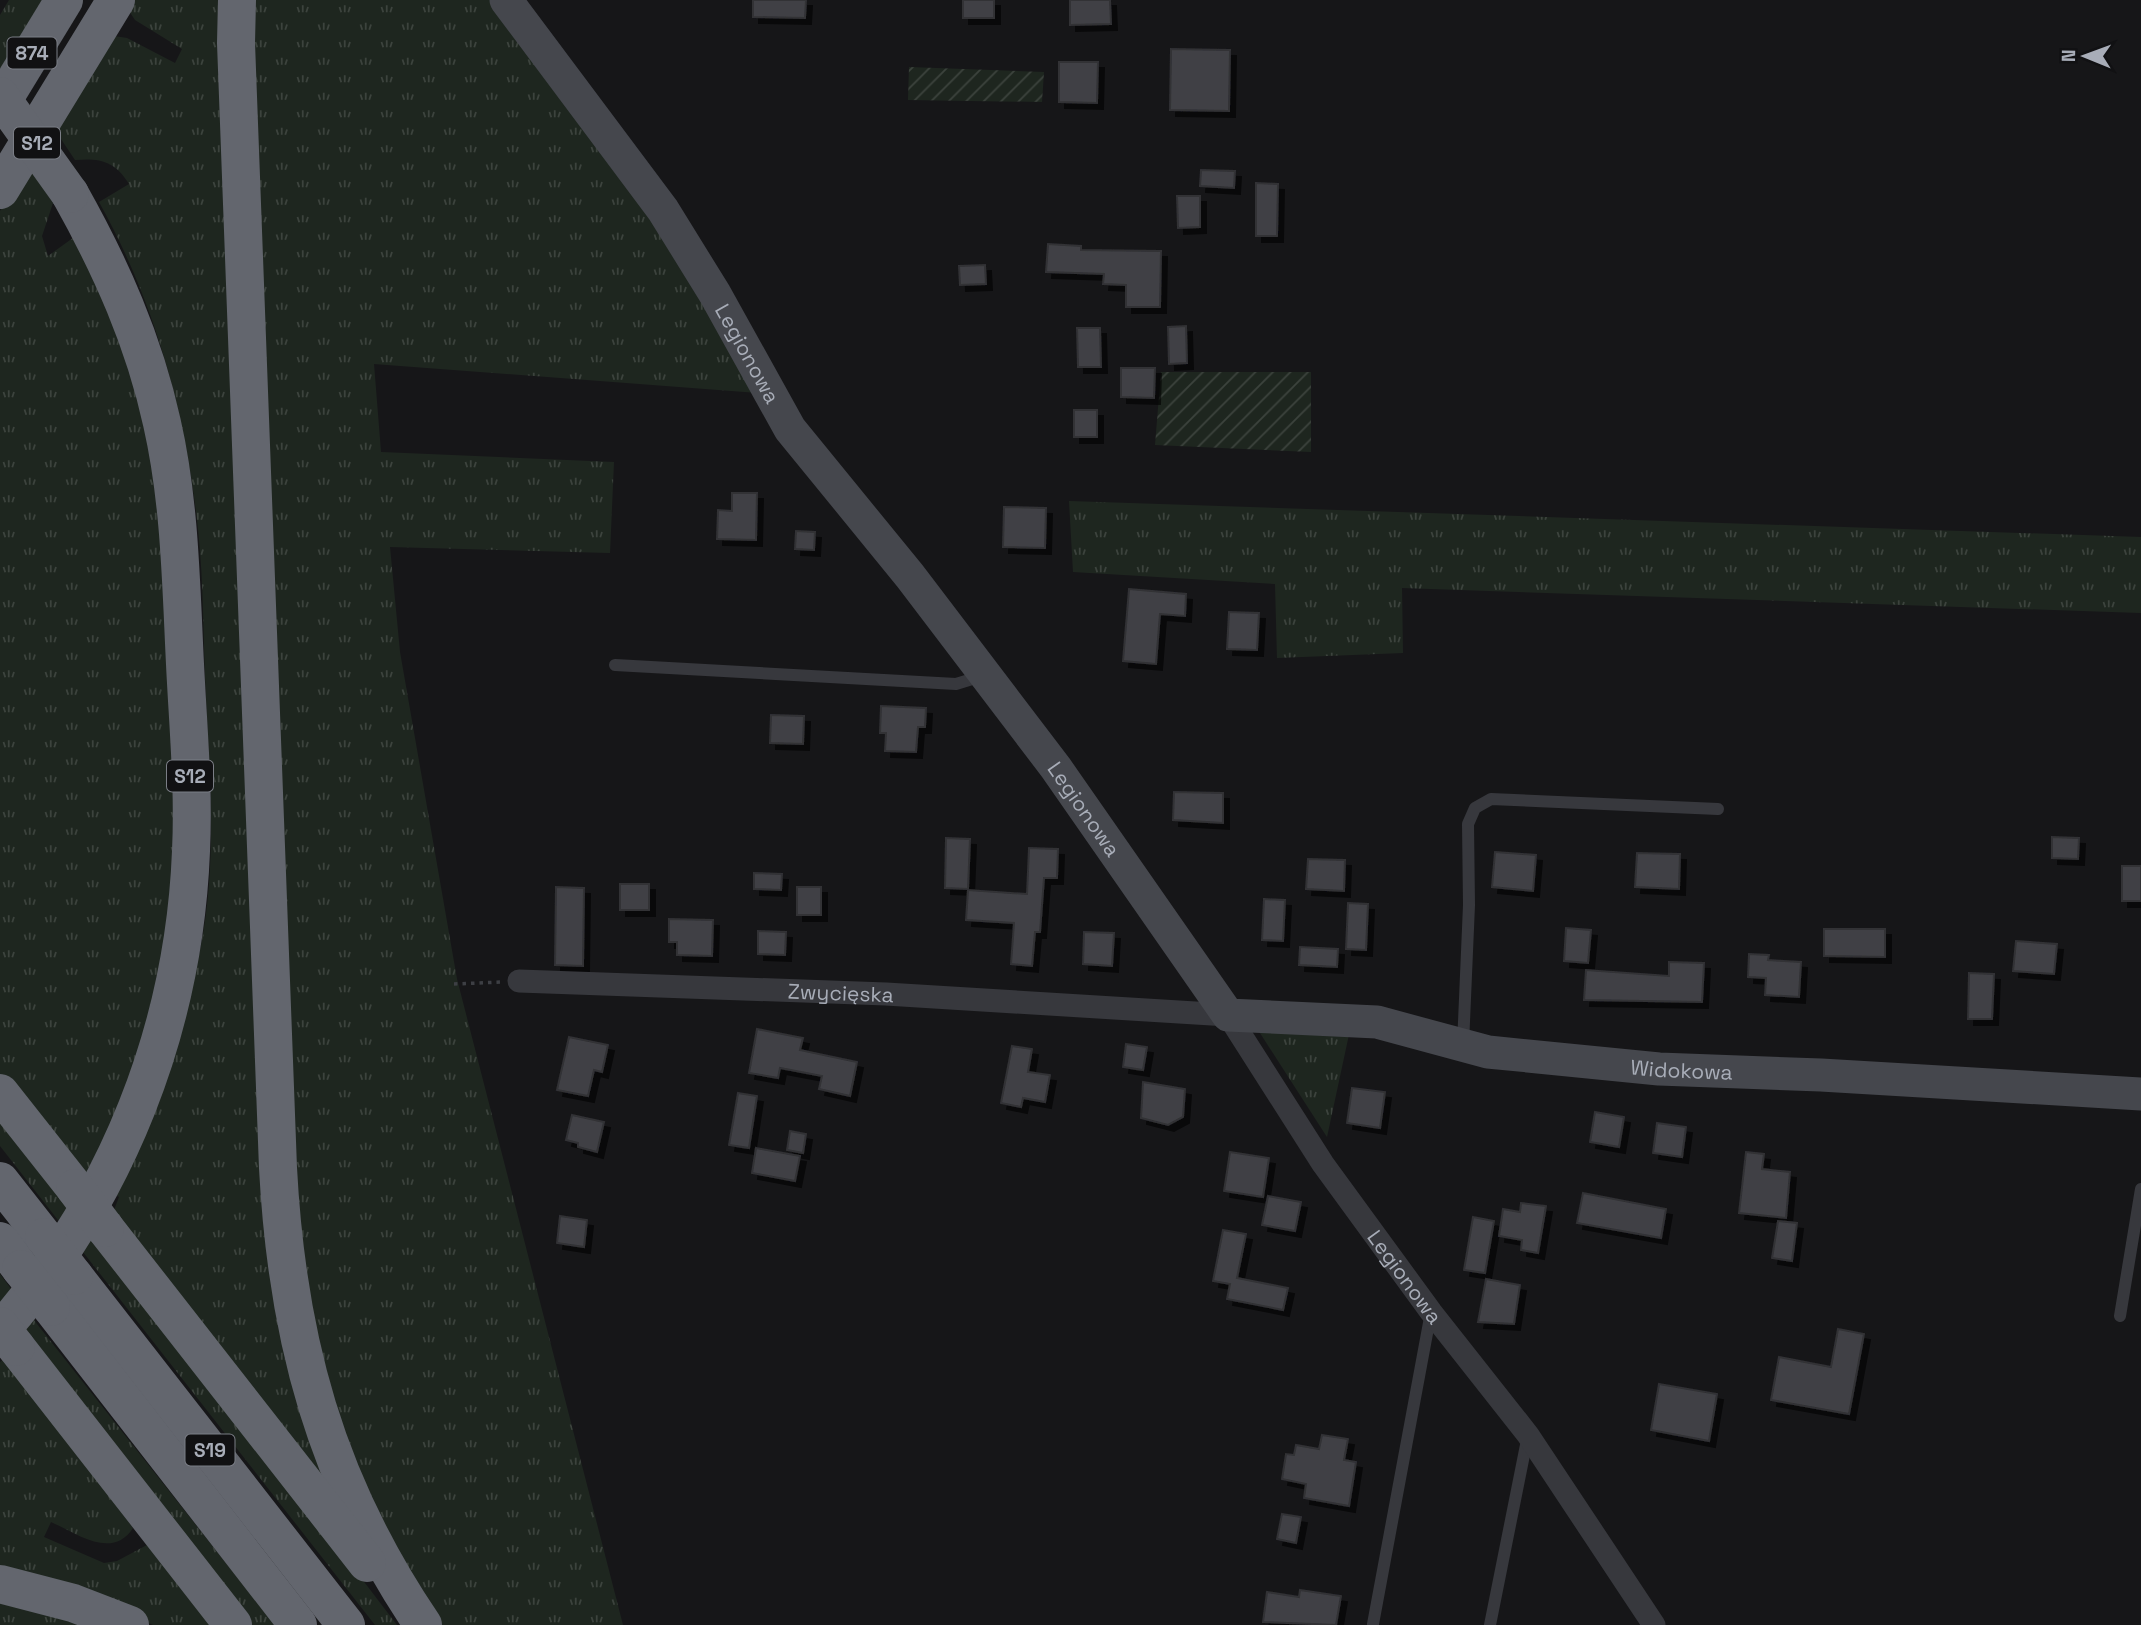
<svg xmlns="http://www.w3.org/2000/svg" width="2141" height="1625" font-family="'Space Grotesk',sans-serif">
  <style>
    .grass { fill: url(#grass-tufts) }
    .garden { fill: url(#garden-furrows) }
    .building { fill: #404145; stroke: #303034; stroke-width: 2; filter: url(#shadow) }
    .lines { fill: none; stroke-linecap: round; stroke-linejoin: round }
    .path { stroke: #3d3f44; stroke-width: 3.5; stroke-dasharray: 3.5 5; stroke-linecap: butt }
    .lane { stroke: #37383d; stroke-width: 12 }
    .street { stroke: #37383d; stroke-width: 23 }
    .secondary { stroke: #45474d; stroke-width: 33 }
    .highway { stroke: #63666e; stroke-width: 38 }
    .highway-bridge { stroke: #63666e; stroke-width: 38 }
    .labels { text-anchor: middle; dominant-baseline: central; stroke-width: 5; stroke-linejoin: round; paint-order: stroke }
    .shield { fill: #111113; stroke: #7b7e86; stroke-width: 2 }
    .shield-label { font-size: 19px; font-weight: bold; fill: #a8adb8 }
    .street-label { font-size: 21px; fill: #a8adb8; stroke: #111113 }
  </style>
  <defs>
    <pattern id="grass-tufts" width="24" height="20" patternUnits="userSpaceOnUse" patternTransform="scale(1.75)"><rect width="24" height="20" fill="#1e261f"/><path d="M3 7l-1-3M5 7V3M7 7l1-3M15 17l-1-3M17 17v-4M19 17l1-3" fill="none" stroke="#3c433d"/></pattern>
    <pattern id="garden-furrows" width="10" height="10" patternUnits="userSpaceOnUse" patternTransform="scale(1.75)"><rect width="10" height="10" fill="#1e261f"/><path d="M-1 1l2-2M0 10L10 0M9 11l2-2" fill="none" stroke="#3c433d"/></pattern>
    <filter id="shadow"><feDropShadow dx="6" dy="6" stdDeviation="0" flood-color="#0009"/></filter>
  </defs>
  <rect width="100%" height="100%" fill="#161618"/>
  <!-- grass -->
  <g class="grass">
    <polygon points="9,0 53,0 0,87 0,15"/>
    <path d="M 132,0 L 230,0 L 269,1189 L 347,1506 L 111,1218 L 119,1197 L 116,1195 C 157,1109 183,1039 201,945 C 217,863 210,780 206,698 C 203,642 204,584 198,529 C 186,415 155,302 99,202 L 129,184 C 115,161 100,158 75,160 L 53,127 L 114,36 L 127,38 L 175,63 L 182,49 L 135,20 L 129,11 Z"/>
    <path d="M 251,0 L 493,0 L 615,157 L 758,393 L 374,364 L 381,452 L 614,462 L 610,553 L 390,547 L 400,652 L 457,979 L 623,1625 L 442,1625 C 390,1546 347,1462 321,1371 C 301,1298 299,1219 293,1144 Z"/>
    <polygon points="28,165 53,203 42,236 48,256 77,235 129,351 160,503 178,833 170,931 126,1100 82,1180 0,1075 0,211"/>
    <polygon points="1069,501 2141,537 2141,613 1402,588 1403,653 1277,658 1275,584 1073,572"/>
    <polygon points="1351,1025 1327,1137 1260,1033"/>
    <polygon points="0,1107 52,1173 397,1625 375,1625 0,1146"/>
    <polygon points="0,1274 37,1324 275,1625 246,1625 0,1310"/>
    <path d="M 6,1357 L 133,1528 C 112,1560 78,1534 51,1522 L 44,1537 L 104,1563 L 117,1561 L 147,1545 L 216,1625 L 153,1625 L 109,1606 L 0,1575 L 0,1362 Z"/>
    <polygon points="0,1596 100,1625 0,1625"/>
  </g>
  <!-- garden -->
  <g class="garden">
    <polygon points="909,67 1044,72 1042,102 908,100"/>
    <polygon points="1161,372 1311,372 1311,452 1155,445"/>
  </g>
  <!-- building -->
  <g class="building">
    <polygon points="753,0 806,0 805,18 753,17"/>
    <rect x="963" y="0" width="31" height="18"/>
    <polygon points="1070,0 1110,0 1111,24 1070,25"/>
    <polygon points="1171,49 1230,50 1229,111 1170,110"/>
    <polygon points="1059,62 1098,62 1097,103 1059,102"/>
    <polygon points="1201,170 1235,171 1234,188 1200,186"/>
    <polygon points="1256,183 1278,184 1277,236 1256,236"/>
    <polygon points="1177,196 1200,196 1200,227 1178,228"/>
    <polygon points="1048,244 1081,246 1081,250 1161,251 1160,307 1126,307 1126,285 1103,284 1104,274 1046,272"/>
    <polygon points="985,265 986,284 960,285 959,266"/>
    <polygon points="1186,326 1187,363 1169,364 1168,327"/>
    <polygon points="1077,328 1100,328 1101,367 1078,367"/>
    <polygon points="1121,368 1155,368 1154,398 1121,397"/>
    <rect x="1074" y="410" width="23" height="27"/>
    <polygon points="732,493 757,493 756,540 717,539 718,510 732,511"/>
    <polygon points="1004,507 1046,508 1045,548 1003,547"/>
    <polygon points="796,531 815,532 814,550 795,549"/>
    <polygon points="1129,589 1186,594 1185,616 1160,614 1156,664 1123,661"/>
    <polygon points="1229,612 1259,613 1257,650 1227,649"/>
    <polygon points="881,706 926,708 925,727 918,727 916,752 885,751 886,733 880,733"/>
    <polygon points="771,715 804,716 803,744 770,743"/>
    <polygon points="1174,792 1223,793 1223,823 1173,820"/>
    <polygon points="2052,837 2079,838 2078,859 2052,858"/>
    <polygon points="946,838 970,839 968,889 945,888"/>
    <polygon points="1029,848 1058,849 1057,878 1044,878 1040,932 1035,932 1032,966 1011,964 1014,923 966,920 968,890 1027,894"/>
    <polygon points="1495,852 1536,855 1533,891 1492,887"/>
    <polygon points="1637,853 1680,854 1679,889 1635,887"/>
    <polygon points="1308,859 1345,860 1344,891 1306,889"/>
    <rect x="2122" y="866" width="19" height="35"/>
    <polygon points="754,873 782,874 781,890 754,889"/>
    <rect x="620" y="884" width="29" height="26"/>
    <polygon points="556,887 584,888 583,966 555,965"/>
    <rect x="797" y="887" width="24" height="28"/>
    <polygon points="1264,899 1285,900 1283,941 1262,940"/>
    <polygon points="1348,903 1368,904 1366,950 1346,949"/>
    <polygon points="669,919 713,920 712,956 677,955 677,942 669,942"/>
    <polygon points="1566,928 1591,930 1588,963 1564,961"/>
    <polygon points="1824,929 1885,929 1885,957 1824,956"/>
    <polygon points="758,931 786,932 785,955 758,954"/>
    <polygon points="1084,932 1114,933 1112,966 1083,964"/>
    <polygon points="2016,941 2057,944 2054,974 2013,971"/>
    <polygon points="1300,947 1338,949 1337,967 1299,965"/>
    <polygon points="1749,954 1769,955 1768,960 1801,962 1799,997 1765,995 1766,978 1748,977"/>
    <polygon points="1669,962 1704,963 1702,1002 1584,1000 1586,970 1669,976"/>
    <polygon points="1969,973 1994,974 1992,1019 1968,1019"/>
    <polygon points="757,1029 803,1038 800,1050 857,1062 850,1096 819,1089 822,1076 780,1068 778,1078 749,1073"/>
    <polygon points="569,1037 608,1045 602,1072 594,1070 588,1096 557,1090"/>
    <polygon points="1126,1044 1147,1047 1143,1070 1123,1067"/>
    <polygon points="1012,1046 1032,1049 1028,1072 1050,1075 1045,1102 1023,1098 1021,1107 1001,1103"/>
    <polygon points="1143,1082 1185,1089 1183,1117 1168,1125 1141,1118"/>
    <polygon points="1352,1088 1385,1092 1380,1128 1347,1123"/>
    <polygon points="738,1093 757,1096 749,1148 729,1145"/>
    <polygon points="1595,1112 1624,1117 1619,1147 1590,1142"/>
    <polygon points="572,1115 604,1122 597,1152 578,1147 578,1143 566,1140"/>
    <polygon points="1657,1123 1686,1127 1682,1157 1653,1153"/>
    <polygon points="790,1131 806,1134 803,1153 787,1150"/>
    <polygon points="756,1148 800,1156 795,1181 752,1173"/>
    <polygon points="1230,1152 1269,1158 1263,1197 1224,1191"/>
    <polygon points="1746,1152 1764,1154 1762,1169 1790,1172 1786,1218 1739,1213"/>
    <polygon points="1583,1193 1666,1209 1661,1238 1577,1223"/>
    <polygon points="1268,1196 1301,1202 1295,1231 1262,1225"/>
    <polygon points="1521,1203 1546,1206 1538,1253 1521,1250 1522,1240 1499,1236 1503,1209 1520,1212"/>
    <polygon points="560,1216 587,1220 584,1247 557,1243"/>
    <polygon points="1473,1217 1494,1221 1485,1273 1464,1270"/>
    <polygon points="1778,1221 1797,1223 1792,1261 1772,1258"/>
    <polygon points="1223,1230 1246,1234 1237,1278 1288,1288 1283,1310 1227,1299 1230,1284 1213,1281"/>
    <polygon points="1486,1279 1520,1285 1514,1324 1478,1322"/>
    <polygon points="1838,1329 1864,1334 1849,1414 1771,1400 1779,1357 1831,1367"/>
    <polygon points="1659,1384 1717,1394 1709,1441 1651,1430"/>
    <polygon points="1322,1435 1348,1439 1344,1460 1356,1462 1349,1506 1304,1498 1306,1484 1282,1479 1286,1454 1294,1455 1296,1445 1319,1449"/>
    <polygon points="1282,1514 1301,1517 1296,1543 1277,1539"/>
    <polygon points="1300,1590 1341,1596 1336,1625 1263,1622 1267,1592 1299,1597"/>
  </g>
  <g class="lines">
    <!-- path -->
    <polyline class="path" points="454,984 501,982"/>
    <!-- lane -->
    <g class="lane">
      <polyline points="615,665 956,684 982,676"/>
      <polyline points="1463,1045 1469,905 1468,824 1475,808 1491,799 1718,809"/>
      <polyline points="2120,1316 2141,1189"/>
      <polyline points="1373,1624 1431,1312"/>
      <polyline points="1490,1625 1528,1435"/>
    </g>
    <!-- street -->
    <path class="street" id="s1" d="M 519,981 L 886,994 L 1228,1015 L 1323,1164 L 1431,1312 L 1528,1435 L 1654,1625"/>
    <!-- secondary -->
    <path class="secondary" id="s2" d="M 506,0 L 663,210 L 715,294 L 790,429 L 910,576 L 1056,768 L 1228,1015 L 1377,1022 L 1488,1052 L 1659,1069 L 1821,1075 L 2141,1094"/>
    <!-- highway -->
    <g class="highway">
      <path d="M 237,0 L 236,43 L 278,1168 C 287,1339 326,1482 423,1625"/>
      <polyline points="0,105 64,0"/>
      <polyline points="0,190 116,0"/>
      <polyline points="0,1093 75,1188"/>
      <polyline points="0,1181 44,1237"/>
      <polyline points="105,1228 367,1563"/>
      <polyline points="0,1241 21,1269"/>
      <polyline points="74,1276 346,1625"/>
      <polyline points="51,1307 298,1625"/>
      <path d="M 0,1331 C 117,1198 184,1029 191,851 C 194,789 188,726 185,664 C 181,584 180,502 162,423 C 144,341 111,267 70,194"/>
      <polyline points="16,1347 233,1625"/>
      <polyline points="0,1584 73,1603 130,1625"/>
    </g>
    <!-- highway-bridge -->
    <g class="highway-bridge">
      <polyline points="0,96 70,194"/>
      <polyline points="75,1188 105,1228"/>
      <polyline points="44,1237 74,1276"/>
      <polyline points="21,1269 51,1307"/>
      <polyline points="0,1326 16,1347"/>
    </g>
  </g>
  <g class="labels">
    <!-- shield labels -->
    <g class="shield">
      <rect x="7.5" y="37.5" width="49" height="31" rx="5"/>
      <rect x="14" y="127.5" width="46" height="31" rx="5"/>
      <rect x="167" y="760.5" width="46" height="31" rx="5"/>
      <rect x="185.5" y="1434.5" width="49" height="31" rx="5"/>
    </g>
    <g class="shield-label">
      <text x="32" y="53">874</text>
      <text x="37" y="143">S12</text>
      <text x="190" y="776">S12</text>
      <text x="210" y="1450">S19</text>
    </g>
    <!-- street labels -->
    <g class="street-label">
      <text stroke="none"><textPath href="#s2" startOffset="429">Legionowa</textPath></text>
      <text stroke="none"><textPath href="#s2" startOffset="996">Legionowa</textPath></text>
      <text stroke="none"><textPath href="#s1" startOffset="322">Zwycięska</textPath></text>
      <text stroke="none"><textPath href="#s2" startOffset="1706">Widokowa</textPath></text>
      <text stroke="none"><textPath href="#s1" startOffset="1026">Legionowa</textPath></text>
    </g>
  </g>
  <!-- north arrow -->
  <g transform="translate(2085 56) rotate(271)" stroke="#111113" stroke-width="5" paint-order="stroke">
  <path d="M0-5L12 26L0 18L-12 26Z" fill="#a8adb8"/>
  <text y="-10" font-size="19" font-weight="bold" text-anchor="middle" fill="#a8adb8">N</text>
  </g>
</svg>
